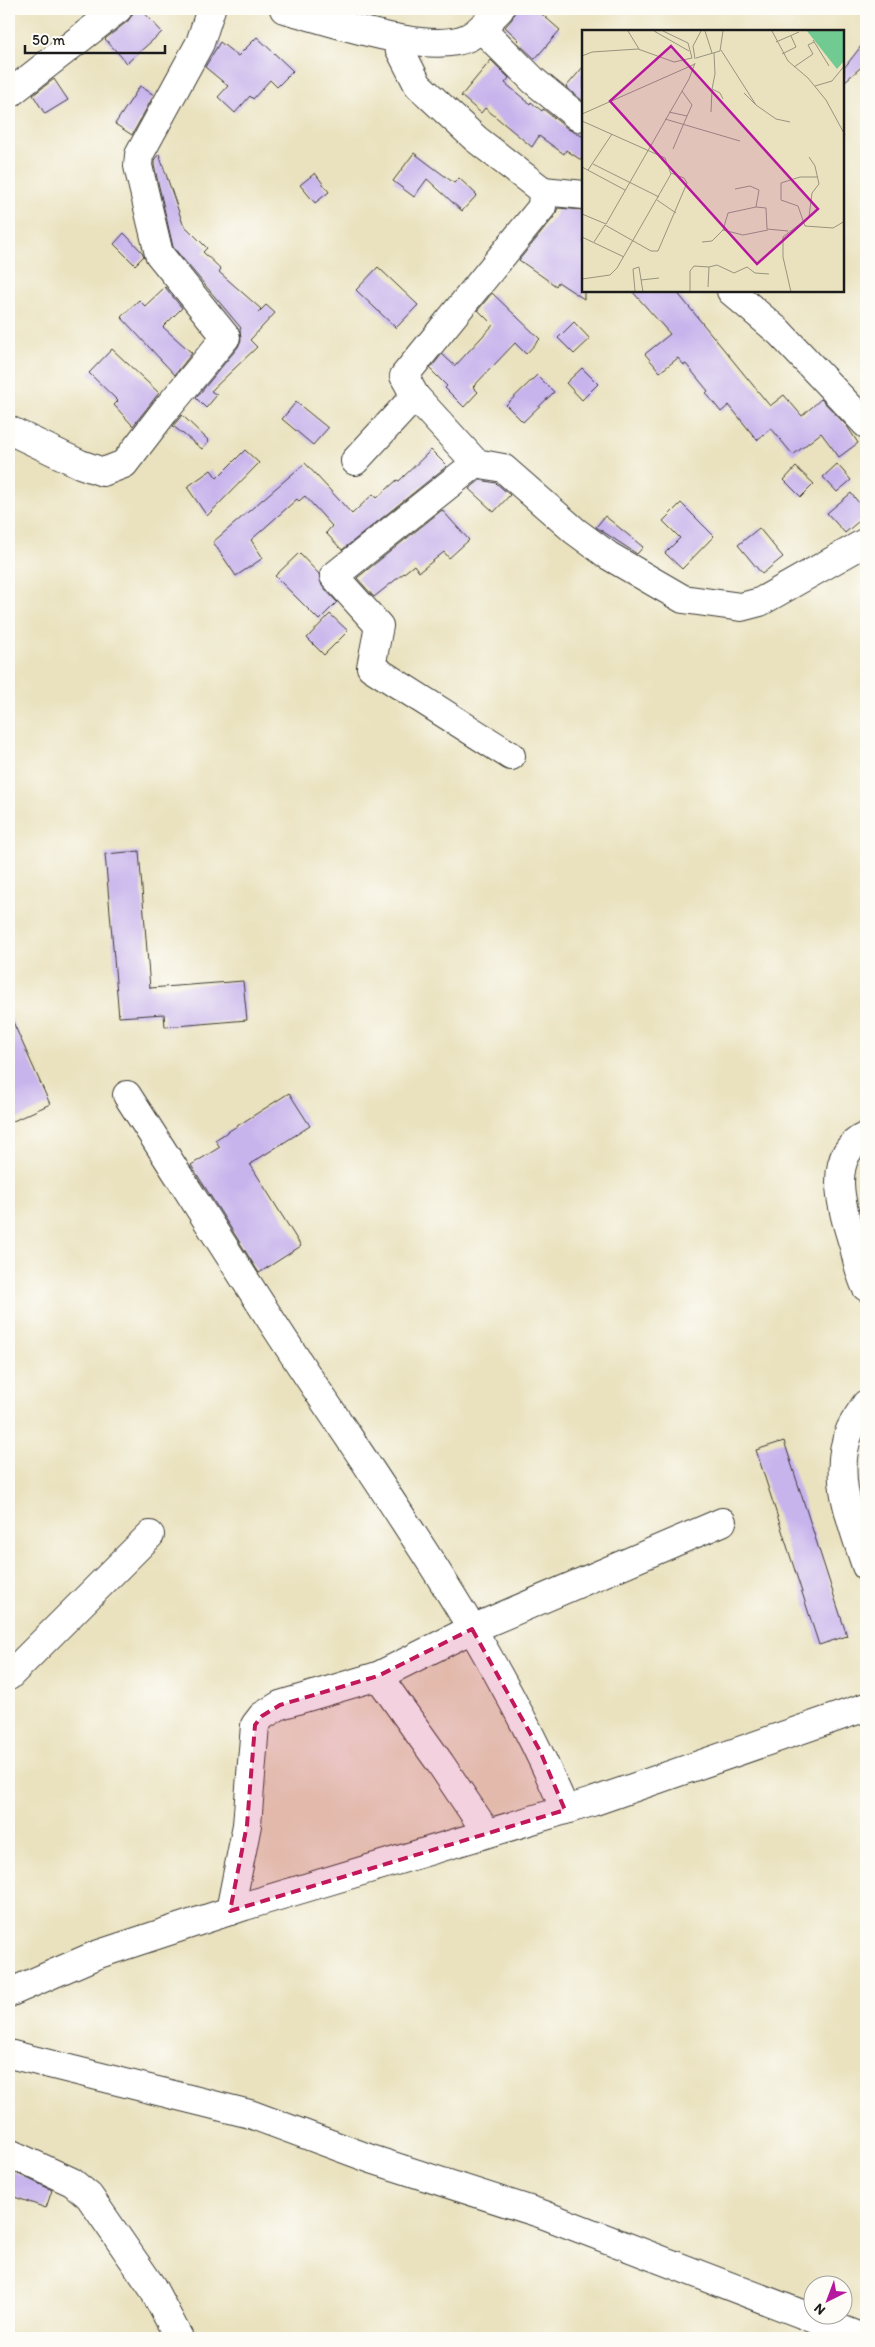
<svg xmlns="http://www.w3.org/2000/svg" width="875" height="2347" font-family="Itim,sans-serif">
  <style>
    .building { fill: #c8b4ec }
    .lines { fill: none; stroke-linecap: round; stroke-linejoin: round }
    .minor-casing { stroke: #3b3a34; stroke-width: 30 }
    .minor { stroke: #fff; stroke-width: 28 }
    .marked { fill: #c2185b; fill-opacity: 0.2; stroke: #c2185b; stroke-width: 4; stroke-dasharray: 10 6; stroke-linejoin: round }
    .inset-road { fill: none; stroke: #98937e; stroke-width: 1 }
    .view { fill: #b5179e; fill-opacity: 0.15; stroke: #b5179e; stroke-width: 2.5 }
    .inset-edge { fill: none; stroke: #1c1c1c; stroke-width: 2.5 }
  </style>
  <rect width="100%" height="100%" fill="#fdfcf7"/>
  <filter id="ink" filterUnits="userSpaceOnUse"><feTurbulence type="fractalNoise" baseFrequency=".02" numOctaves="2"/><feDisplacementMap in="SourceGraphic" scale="10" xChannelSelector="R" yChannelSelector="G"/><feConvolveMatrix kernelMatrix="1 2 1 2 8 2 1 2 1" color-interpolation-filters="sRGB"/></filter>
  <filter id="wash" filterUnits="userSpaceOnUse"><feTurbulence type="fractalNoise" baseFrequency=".0096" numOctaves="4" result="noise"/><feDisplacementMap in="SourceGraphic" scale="20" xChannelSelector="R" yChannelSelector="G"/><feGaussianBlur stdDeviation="1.12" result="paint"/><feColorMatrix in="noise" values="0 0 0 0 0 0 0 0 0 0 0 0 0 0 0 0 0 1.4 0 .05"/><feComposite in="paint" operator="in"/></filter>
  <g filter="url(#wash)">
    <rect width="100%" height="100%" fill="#eae2bf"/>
    <g id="blocks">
      <!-- building -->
      <g class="building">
        <polygon points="133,9 141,9 162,32 127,63 105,39 128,21 132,15"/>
        <polygon points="515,9 536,9 560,30 535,59 517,42 519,40 505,27 512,19"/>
        <polygon points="257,37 293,71 277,87 270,80 253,99 250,96 235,113 218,97 228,86 205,67 220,42 238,56"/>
        <polygon points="866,40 866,63 844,82 844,68"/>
        <polygon points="491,60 509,78 505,83 530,104 531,102 542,111 543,109 568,129 584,137 584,162 566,150 564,154 539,136 532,147 485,108 481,113 461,96"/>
        <polygon points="584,66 584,102 566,87"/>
        <polygon points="54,79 68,100 45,114 33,95"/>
        <polygon points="140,86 154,95 132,135 115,124"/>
        <polygon points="414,153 454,183 459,178 477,195 462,211 427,179 414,197 393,181"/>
        <polygon points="159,154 183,224 207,248 203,252 221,269 219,272 261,309 258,313 266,305 275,313 250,340 257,347 211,391 217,395 206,408 196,398 238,347 241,340 240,330 241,328 173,247 154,165 154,160"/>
        <polygon points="315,173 329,192 315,203 300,185"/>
        <polygon points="558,208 584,210 584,299 558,282 556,286 519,260 554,217"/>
        <polygon points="124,233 142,252 144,256 135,265 114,244"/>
        <polygon points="378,267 418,305 396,328 356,290"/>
        <polygon points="165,287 182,308 163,327 192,353 175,375 121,317 139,300 145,306"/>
        <polygon points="632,291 676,291 770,406 784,395 802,416 821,399 847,426 858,443 839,457 821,433 793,455 771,428 757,440 729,405 721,412 706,393 708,391 686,364 684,365 678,358 660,372 645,354 670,334"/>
        <polygon points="492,293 540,339 526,354 515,343 473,387 478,392 464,407 445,388 447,386 430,369 442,354 455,366 493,325 478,310"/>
        <polygon points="574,322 590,339 574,354 558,338"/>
        <polygon points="112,349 159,393 133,426 114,405 118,401 89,373"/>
        <polygon points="582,368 598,384 582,400 566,383"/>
        <polygon points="537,375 554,392 523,422 506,405"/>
        <polygon points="296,402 328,428 313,445 282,419"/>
        <polygon points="182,415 209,441 202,449 173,426"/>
        <polygon points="245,450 259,463 207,516 187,487 211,470 217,478"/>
        <polygon points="431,450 447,466 342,550 326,533 332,526 305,496 299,501 297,499 251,540 263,558 236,576 213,542 305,463 352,514 373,494 377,498 397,480 399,481"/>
        <polygon points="837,464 851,480 837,492 823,477"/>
        <polygon points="796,467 814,484 801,497 784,480"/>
        <polygon points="480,480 496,483 510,495 494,512 469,489"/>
        <polygon points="851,493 866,512 866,515 845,533 827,513"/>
        <polygon points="681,503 714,536 682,569 665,553 680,538 663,521"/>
        <polygon points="442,510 469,540 449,558 444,552 419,572 414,565 374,597 357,578"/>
        <polygon points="605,516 643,547 637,554 596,527"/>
        <polygon points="759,528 783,557 762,574 738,545"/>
        <polygon points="299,553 319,574 322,586 337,602 319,620 275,576"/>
        <polygon points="330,614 348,631 324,655 307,638"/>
        <polygon points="139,851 150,988 243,981 247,1020 165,1027 164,1014 119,1017 105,854"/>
        <polygon points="9,1013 50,1104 9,1123"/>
        <polygon points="289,1093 310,1126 250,1164 301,1246 259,1273 191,1165 220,1147 215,1140"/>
        <polygon points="784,1441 847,1636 819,1645 756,1450"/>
        <polygon points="12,2171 52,2190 46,2208 9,2195 9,2179"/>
      </g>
    </g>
  </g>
  <g filter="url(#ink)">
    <use href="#blocks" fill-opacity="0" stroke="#3b3a34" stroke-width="1"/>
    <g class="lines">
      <!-- minor casing -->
      <g class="minor-casing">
        <g id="minor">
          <path d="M 284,9 C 328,20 430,57 469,37 C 481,31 491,18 500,9"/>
          <polyline points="481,28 534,81 578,117"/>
          <polyline points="394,38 418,85 476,139 543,191 542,207 404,376 415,396 476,463 334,576 379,626 371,667 511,756"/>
          <polyline points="9,94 118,9"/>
          <polyline points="543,191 584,195"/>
          <polyline points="731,291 779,332 866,424"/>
          <polyline points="9,430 80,464 103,472 124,464 164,412 226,337 159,254 138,166 139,155 200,43 211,9"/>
          <polyline points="355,461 415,396"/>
          <polyline points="476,463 503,468 575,531 609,556 683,599 741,607 760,602 866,542"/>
          <path d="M 127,1095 C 187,1188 246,1283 307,1375 C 401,1516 499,1654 565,1810"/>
          <path d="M 866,1136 C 824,1155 843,1212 854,1247 C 857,1260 860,1275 866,1287"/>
          <path d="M 866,1404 C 861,1412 854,1421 850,1430 C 831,1475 852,1523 866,1566"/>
          <polyline points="9,1676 150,1535"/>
          <polyline points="487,1833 440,1763 378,1676 472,1629 722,1522"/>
          <polyline points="230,1911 247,1825 255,1725 262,1716 280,1705 378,1676"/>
          <polyline points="9,1993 96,1955 245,1906 592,1802 866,1707"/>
          <polyline points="9,2054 250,2114 371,2159 542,2214 864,2338"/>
          <polyline points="9,2153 72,2182 89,2196 152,2287 179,2338"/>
        </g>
      </g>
      <!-- minor -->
      <use href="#minor" class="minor"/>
    </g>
  </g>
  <!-- marked area -->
  <path class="marked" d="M 472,1629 L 540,1751 L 565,1810 L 230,1911 L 247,1825 L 255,1725 L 262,1716 L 280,1705 L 378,1676 Z"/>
  <!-- overview -->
  <g transform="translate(582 30)">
    <rect width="262" height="262" fill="#eae2bf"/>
    <path d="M 225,1 L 262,1 L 262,31 L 255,39 Z" fill="#71ca91"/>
    <path class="inset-road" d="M 46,1 L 57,19M 72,1 L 107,21M 123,1 L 130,23M 190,1 L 206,31 L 226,48 L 244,70 L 263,105M 231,10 L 247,36M 194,12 L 217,2M 139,20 L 174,75 L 162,63M 132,23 L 133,44 L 130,59 L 138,63 L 141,69M 200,24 L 214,17 L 209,6M 0,26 L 10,22 L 56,19 L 92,32 L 110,28 L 106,13 L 81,1M 114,28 L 138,21 L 141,1M 113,29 L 111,16 L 119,1M 212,37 L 231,24 L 226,15 L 232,12M 233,56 L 250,51 L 263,35M 100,61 L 110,75 L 105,86M 174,75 L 194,89 L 208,92M 87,82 L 105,86 L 91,119M 129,82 L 130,60M 0,84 L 113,34M 83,89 L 158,111M 0,91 L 83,128 L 89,144 L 35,238 L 28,245 L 0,249M 11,134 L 77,167M 0,137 L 43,160M 6,140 L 30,104M 236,147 L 218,147 L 199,153 L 199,170 L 216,176 L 223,196 L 251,198 L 263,191M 153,159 L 168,156 L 177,160 L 174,177 L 184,178 L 185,199 L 206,201M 75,170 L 94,183M 174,177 L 146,183 L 141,200 L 161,205 L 186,200M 0,184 L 24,194 L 107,49 L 113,33M 0,207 L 42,227M 12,212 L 23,195 L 69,221 L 76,221 L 105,153 L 102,148 L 89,143M 120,212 L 130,211 L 141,200M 127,237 L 135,235 L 152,243 L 165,237 L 173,243 L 187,244M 59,250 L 77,248M 53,261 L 51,239 L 57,237 L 61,262M 108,262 L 108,241 L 112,236 L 127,237 L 126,257M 209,262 L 201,227 L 201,207 L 227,187 L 230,163 L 237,154 L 233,136 L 227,127"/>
    <path class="view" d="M 89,16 L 236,179 L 175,234 L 28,71 Z"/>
    <rect width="262" height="262" class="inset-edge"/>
  </g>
  <!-- margin -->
  <rect width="875" height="2347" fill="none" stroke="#fdfcf7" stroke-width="30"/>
  <!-- north arrow -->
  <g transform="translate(828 2300) rotate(222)"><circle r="24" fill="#fdfcf7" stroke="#a3a29f"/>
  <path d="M0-4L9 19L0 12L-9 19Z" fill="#b5179e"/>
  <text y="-8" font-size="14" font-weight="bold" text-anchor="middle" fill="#1c1c1c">N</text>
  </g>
  <!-- scale -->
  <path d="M25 45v8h140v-8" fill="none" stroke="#1c1c1c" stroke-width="2.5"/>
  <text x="32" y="45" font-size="15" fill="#1c1c1c" stroke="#fdfcf7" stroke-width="4" paint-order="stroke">50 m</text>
</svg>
